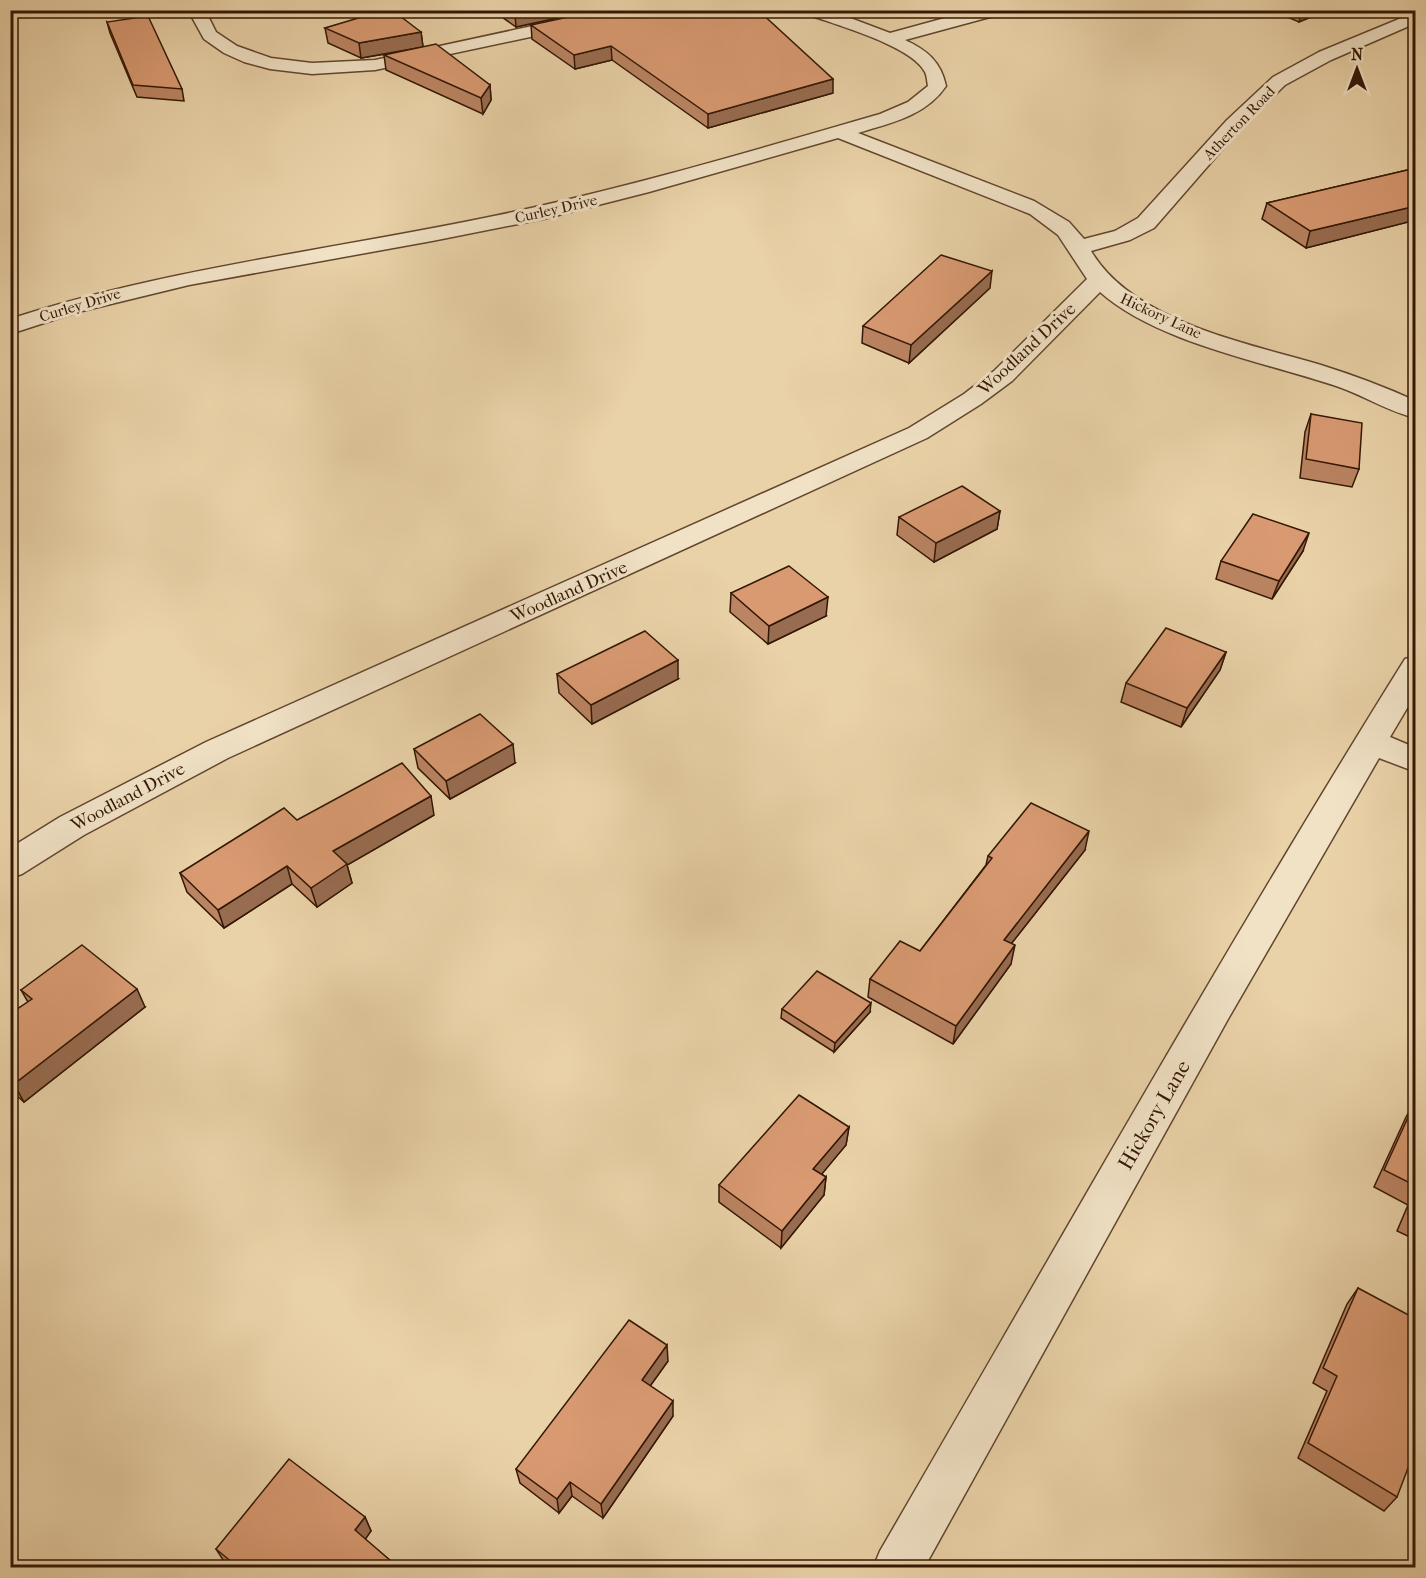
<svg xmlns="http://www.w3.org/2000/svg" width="1426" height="1578" font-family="'IM FELL French Canon',serif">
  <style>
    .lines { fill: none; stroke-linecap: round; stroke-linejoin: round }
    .minor-casing { stroke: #61462e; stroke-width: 3 }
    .minor { fill: #f1e2c6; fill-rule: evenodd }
    .wall { fill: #bb8462; stroke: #331705; stroke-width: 1.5 }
    .shaded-wall { fill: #986c50; stroke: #331705; stroke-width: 1.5 }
    .building { fill: #d99a72; stroke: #331705; stroke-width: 1.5 }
    .labels { text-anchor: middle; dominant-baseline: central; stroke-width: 6; stroke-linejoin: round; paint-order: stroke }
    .far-street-label { font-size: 15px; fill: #331705; stroke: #f1e2c6 }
    .street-label { font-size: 18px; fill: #331705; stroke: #f1e2c6 }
    .near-street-label { font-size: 21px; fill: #331705; stroke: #f1e2c6 }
  </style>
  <rect width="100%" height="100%" fill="#ead2a8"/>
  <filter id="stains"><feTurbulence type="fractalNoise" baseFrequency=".00333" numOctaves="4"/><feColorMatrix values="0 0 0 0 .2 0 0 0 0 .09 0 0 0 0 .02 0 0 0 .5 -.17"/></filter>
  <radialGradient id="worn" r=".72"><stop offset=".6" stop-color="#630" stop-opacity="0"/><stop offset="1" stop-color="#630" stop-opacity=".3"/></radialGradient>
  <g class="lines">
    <!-- minor casing -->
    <g class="minor-casing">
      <g id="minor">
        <polygon points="188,10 205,10 216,32 237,46 271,58 312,63 375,60 607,10 641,10 633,15 375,70 312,74 270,69 244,62 224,53 204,39"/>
        <path d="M 805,10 L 829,10 L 890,33 L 974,10 L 1003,10 L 1001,14 L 905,40 C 927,50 941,62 946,86 C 926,116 890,123 858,133 L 1034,201 L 1069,222 L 1084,239 L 1115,231 L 1138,218 L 1227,120 L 1273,77 L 1319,52 L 1416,12 L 1416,23 L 1331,60 L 1285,85 L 1241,128 L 1154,228 L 1130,240 L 1091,251 C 1133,322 1247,343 1321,365 C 1353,375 1385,387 1416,401 L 1416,418 C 1389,412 1365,396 1339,387 C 1266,362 1157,343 1100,292 L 1012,381 L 981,404 L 927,438 L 228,758 L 84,835 L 22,874 L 10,878 L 10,848 L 60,817 L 206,742 L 909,428 L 964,394 L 994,371 L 1087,279 L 1058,235 L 1030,214 L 838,138 L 649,192 L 543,219 L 432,241 L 189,285 L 78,312 L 10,334 L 10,319 C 168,268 332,250 494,216 C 625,189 752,151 880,114 L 908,102 L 928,86 C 927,81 927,76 925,72 C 911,45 835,25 807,14 Z"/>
        <path d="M 1416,656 L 1416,693 L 1390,737 L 1416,748 L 1416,772 L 1379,758 L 1228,1019 L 924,1568 L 873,1568 L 880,1551 C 1053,1253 1224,949 1405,659 Z"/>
      </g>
    </g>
    <!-- minor -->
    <use href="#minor" class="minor"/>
  </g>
  <!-- wall -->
  <g class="wall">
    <polygon points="492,10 594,10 516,27"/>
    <polygon points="1270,10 1328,10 1299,22"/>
    <polygon points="107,22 182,89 184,101 137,97 110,33"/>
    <polygon points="531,25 833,93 708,128 612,60 575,69 532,39"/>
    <polygon points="325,28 421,32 423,47 490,85 491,100 483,114 386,70 384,55 398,52 361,58 328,43"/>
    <polygon points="1416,168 1416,220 1306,248 1262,219 1267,203"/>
    <polygon points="990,288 909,363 862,343 863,326"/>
    <polygon points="1311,414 1359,469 1352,487 1300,478 1305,432"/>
    <polygon points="1000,511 997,529 934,562 897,535 899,517"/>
    <polygon points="1303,551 1272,599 1216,579 1221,561"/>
    <polygon points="731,593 826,616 768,644 730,612"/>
    <polygon points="1226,652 1220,670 1181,727 1121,702 1126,683"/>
    <polygon points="557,674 678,679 592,724 559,693"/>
    <polygon points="414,749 515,763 450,799 418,768"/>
    <polygon points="434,815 347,865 352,883 317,907 292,884 224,928 187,892 180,873 297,820"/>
    <polygon points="1085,850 1011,944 1011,964 953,1044 868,997 870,979 920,951 986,865 988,856"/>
    <polygon points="21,990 145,1007 24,1102 10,1090 10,1014 28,1002"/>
    <polygon points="782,1009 870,1012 834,1052 781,1018"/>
    <polygon points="1416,1100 1416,1240 1397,1231 1408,1205 1374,1187 1406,1117"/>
    <polygon points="849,1127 846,1145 821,1174 826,1177 824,1195 781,1248 719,1202 719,1185"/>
    <polygon points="1358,1288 1412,1423 1397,1497 1384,1511 1298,1458 1327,1391 1313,1383 1347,1304"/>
    <polygon points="668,1361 650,1386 673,1416 603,1518 572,1496 559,1513 520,1483 516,1469"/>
    <polygon points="365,1517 371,1531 365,1539 399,1568 231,1568 225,1563 216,1549"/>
  </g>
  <!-- shaded-wall -->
  <g class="shaded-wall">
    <polygon points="531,10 594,10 516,27 515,14"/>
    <polygon points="1305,10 1328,10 1299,22 1302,12"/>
    <polygon points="421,32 423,47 361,58 359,43"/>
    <polygon points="611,46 612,60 575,69 574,55"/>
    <polygon points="833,79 833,93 708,128 708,114"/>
    <polygon points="490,85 491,100 483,114 481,98"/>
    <polygon points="1416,206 1416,220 1306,248 1310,231"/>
    <polygon points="992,271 990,288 909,363 911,345"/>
    <polygon points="1000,511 997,529 934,562 936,543"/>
    <polygon points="1309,533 1303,551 1272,599 1279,581"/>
    <polygon points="828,597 826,616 768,644 769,626"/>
    <polygon points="1226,652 1220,670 1181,727 1187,708"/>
    <polygon points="678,660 678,679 592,724 591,705"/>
    <polygon points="513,744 515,763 450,799 446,781"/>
    <polygon points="431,796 434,815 347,865 352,883 317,907 311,888 333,851"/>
    <polygon points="1089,831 1085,850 1000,958 1004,940"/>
    <polygon points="287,866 292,884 224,928 218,910"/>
    <polygon points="1015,945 1011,964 953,1044 956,1026"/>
    <polygon points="137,989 145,1007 24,1102 14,1084"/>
    <polygon points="871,1003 870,1012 834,1052 835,1043"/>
    <polygon points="849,1127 846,1145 812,1186 813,1169"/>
    <polygon points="826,1177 824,1195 781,1248 782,1231"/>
    <polygon points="667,1345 668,1361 643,1396 642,1380"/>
    <polygon points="673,1401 673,1416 603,1518 601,1504"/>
    <polygon points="570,1482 572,1496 559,1513 557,1499"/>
    <polygon points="365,1517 371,1531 362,1544 355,1530"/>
  </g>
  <!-- building -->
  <g class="building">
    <polygon points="385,10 392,10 421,32 359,43 325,28"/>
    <polygon points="510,10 531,10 515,14"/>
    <polygon points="601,10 758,10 833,79 708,114 611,46 574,55 531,25"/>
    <polygon points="148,16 182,89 133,85 107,22"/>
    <polygon points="436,44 490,85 481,98 384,55"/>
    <polygon points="1416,168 1416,206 1310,231 1267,203"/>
    <polygon points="941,255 992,271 911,345 863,326"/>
    <polygon points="1311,414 1362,423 1359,469 1306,459"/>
    <polygon points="962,486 1000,511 936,543 899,517"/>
    <polygon points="1253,514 1309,533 1279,581 1221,561"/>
    <polygon points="789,566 828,597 769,626 731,593"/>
    <polygon points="1166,628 1226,652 1187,708 1126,683"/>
    <polygon points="645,631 678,660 591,705 557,674"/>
    <polygon points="480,714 513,744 446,781 414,749"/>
    <polygon points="402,763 431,796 333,851 347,864 311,888 287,866 218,910 180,873 284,808 297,820"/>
    <polygon points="1031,803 1089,831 1004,940 1015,945 956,1026 870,979 900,941 920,951 992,858 988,856"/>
    <polygon points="82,945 137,989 14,1084 10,1081 10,1014 32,999 21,990"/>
    <polygon points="817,971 871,1003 835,1043 782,1009"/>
    <polygon points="799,1095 849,1127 813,1169 826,1177 782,1231 719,1185"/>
    <polygon points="1416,1100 1416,1186 1384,1170"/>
    <polygon points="1416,1196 1416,1218 1408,1214"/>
    <polygon points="1358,1288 1416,1319 1416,1413 1412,1423 1416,1425 1416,1447 1397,1497 1308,1443 1337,1376 1323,1368"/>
    <polygon points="629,1320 667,1345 642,1380 673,1401 601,1504 570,1482 557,1499 516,1469"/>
    <polygon points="289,1459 365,1517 355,1530 399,1568 239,1568 216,1549"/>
  </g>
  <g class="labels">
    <!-- far-street labels -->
    <g class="far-street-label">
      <text transform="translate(1239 123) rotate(-46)">Atherton Road</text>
      <text transform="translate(556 209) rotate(-13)">Curley Drive</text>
      <text transform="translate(80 305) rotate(-17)">Curley Drive</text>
      <text transform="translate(1161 316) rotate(25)">Hickory Lane</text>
    </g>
    <!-- street labels -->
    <g class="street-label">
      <text transform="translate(1027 349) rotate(-43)">Woodland Drive</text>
      <text transform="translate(569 592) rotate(-24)">Woodland Drive</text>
      <text transform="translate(128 797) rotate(-28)">Woodland Drive</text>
    </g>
    <!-- near-street labels -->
    <g class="near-street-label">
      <text transform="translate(1154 1115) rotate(-60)">Hickory Lane</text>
    </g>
  </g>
  <!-- margin -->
  <rect width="1426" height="1578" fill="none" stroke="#ead2a8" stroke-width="36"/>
  <rect x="12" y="12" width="1402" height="1554" fill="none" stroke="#331705" stroke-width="3"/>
  <rect x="18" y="18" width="1390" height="1542" fill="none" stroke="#331705" stroke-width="1.5"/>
  <!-- north arrow -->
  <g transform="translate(1357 69)" stroke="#f1e2c6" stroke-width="4.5" paint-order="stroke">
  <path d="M0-4.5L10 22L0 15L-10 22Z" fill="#331705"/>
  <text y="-9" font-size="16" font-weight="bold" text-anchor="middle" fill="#331705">N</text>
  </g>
  <rect width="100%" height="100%" filter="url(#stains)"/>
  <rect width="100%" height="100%" fill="url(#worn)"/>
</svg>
